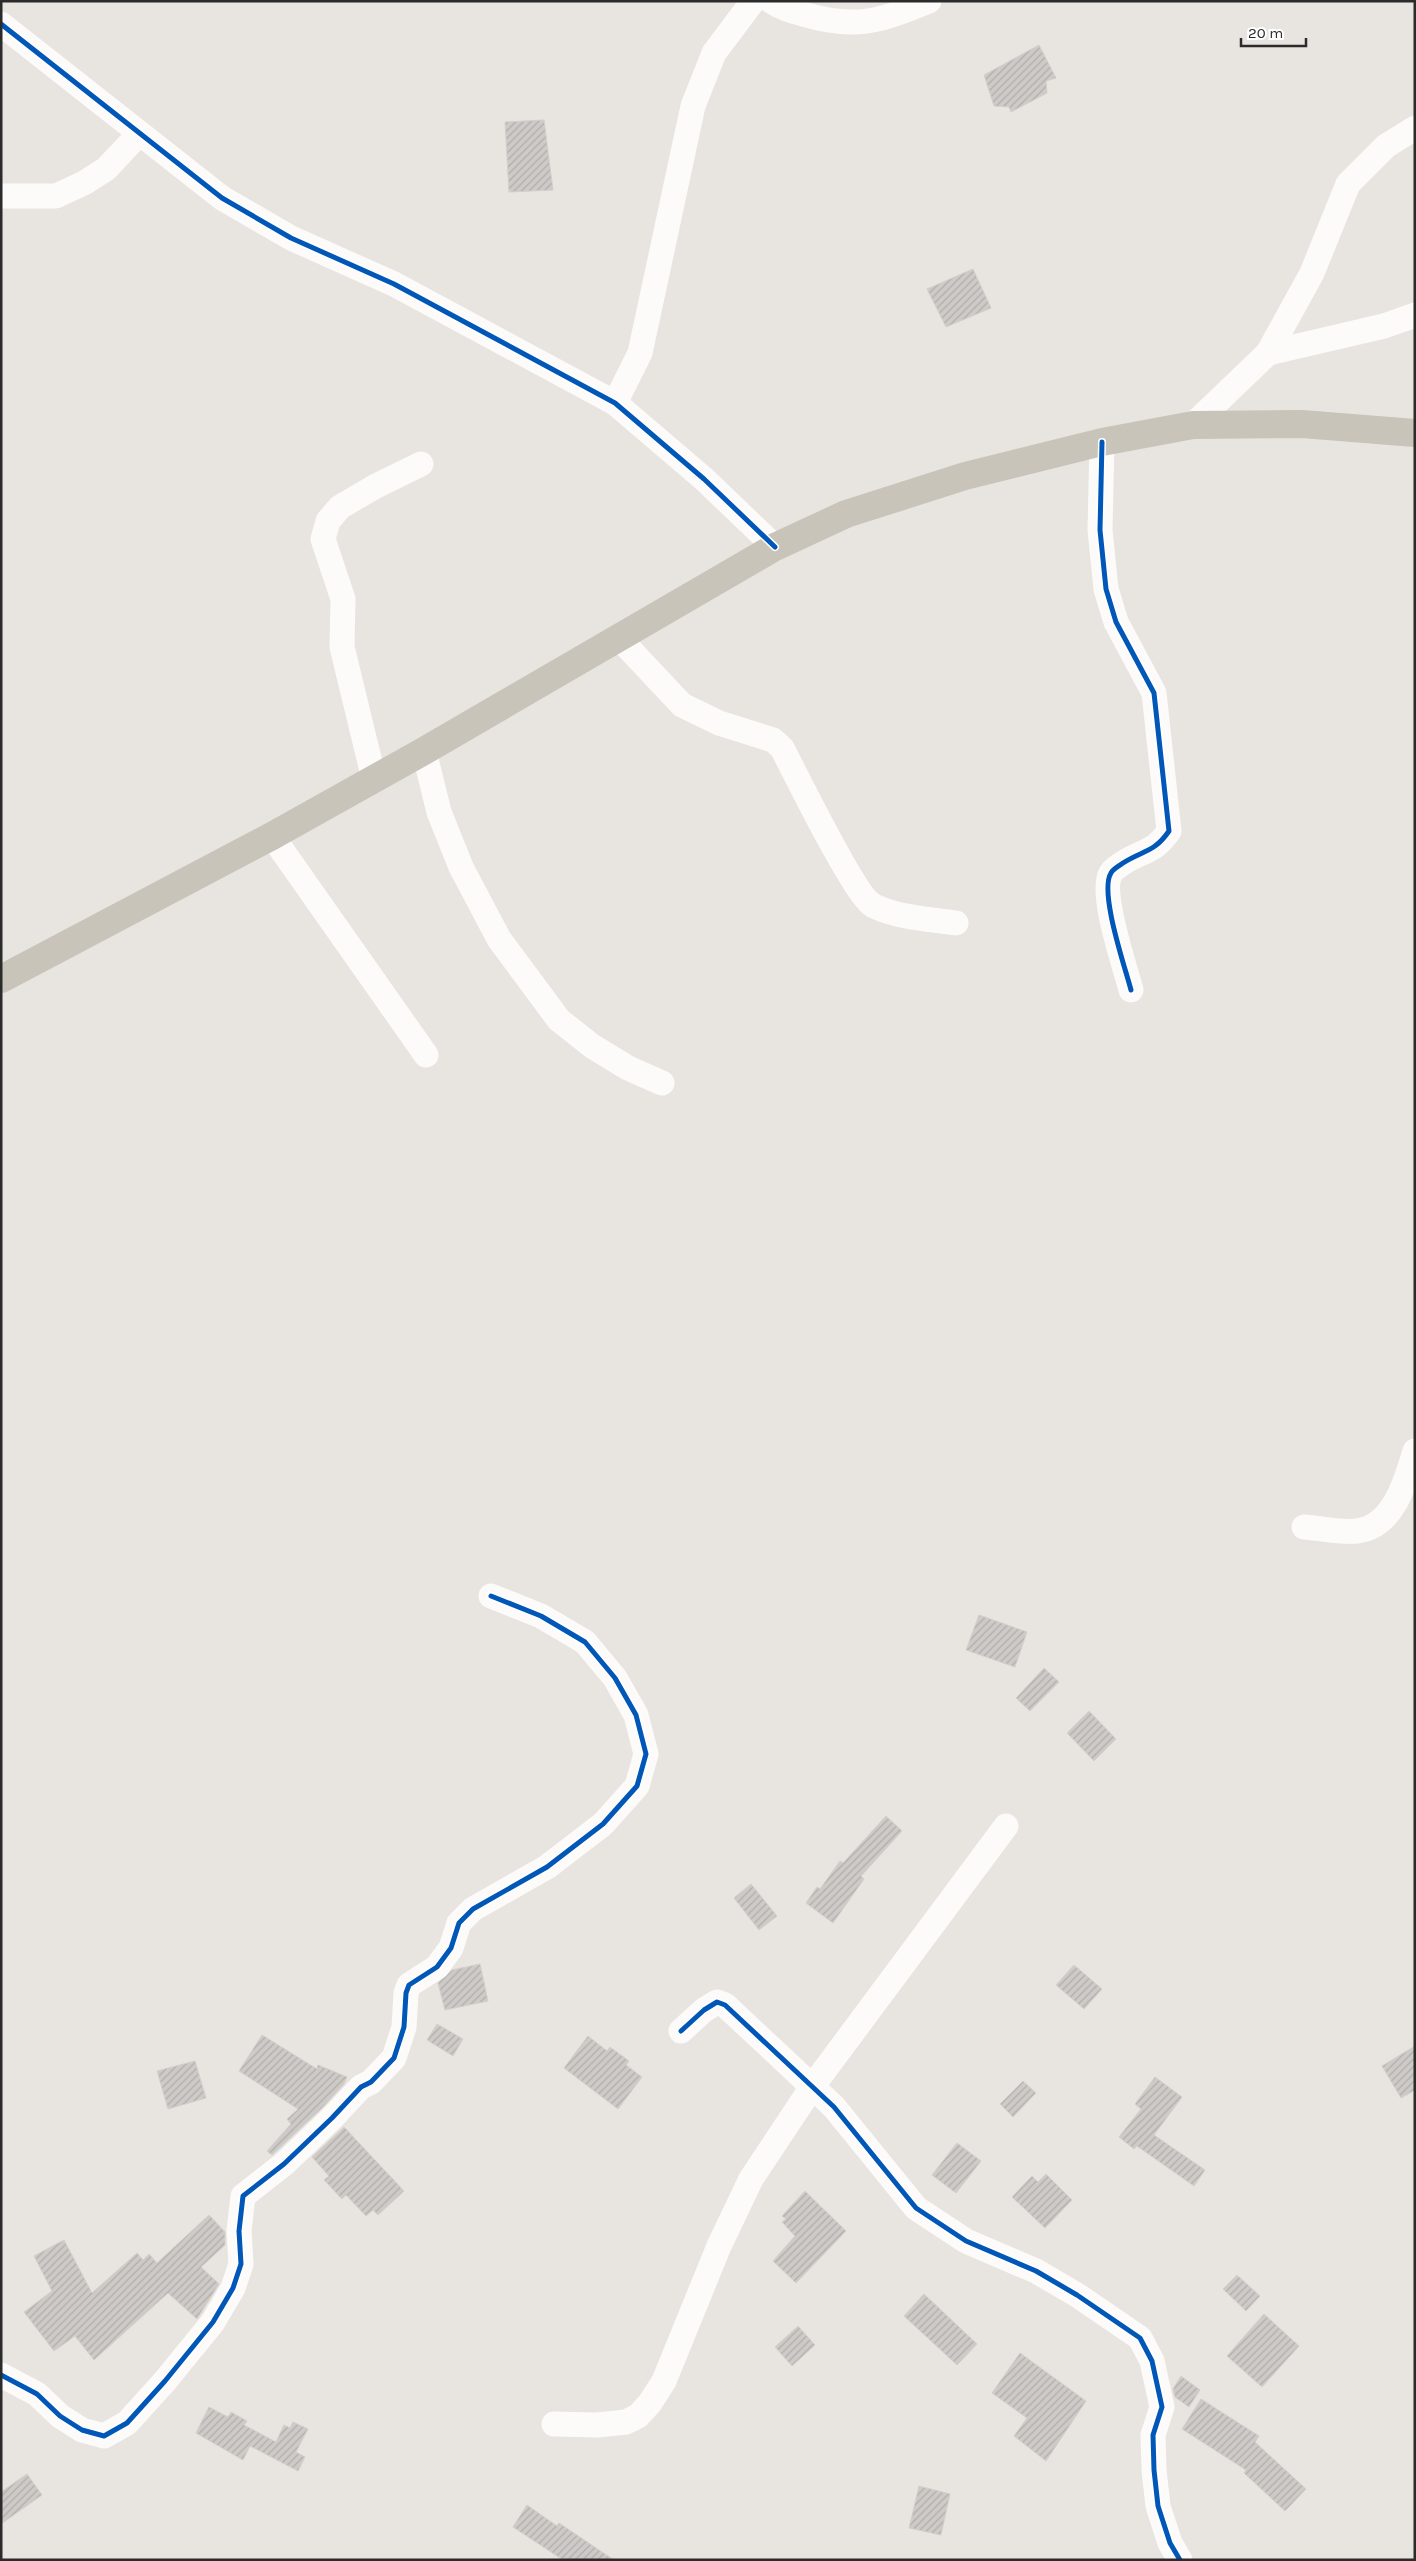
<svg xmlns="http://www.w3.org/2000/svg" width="1416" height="2561" font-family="Karla,sans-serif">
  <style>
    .building { fill: url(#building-hatch); stroke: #d3d0cc }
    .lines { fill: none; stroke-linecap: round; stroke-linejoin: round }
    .minor { stroke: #fcfbfa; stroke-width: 25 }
    .major { stroke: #c9c4ba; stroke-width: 28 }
    .cycleway-casing { stroke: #fff; stroke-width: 8 }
    .cycleway { stroke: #0057b8; stroke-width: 5 }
  </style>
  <defs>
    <pattern id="building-hatch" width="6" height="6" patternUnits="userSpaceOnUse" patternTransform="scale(1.25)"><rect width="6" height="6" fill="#cdcac7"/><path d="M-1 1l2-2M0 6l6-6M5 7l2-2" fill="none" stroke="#b0aeab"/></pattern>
  </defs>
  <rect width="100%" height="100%" fill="#e8e4e0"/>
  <!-- building -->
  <g class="building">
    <polygon points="1039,45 1056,78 1046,81 1047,93 1011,112 1009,107 994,106 984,75"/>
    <polygon points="544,120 553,190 509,192 505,122"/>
    <polygon points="973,269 991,308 946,327 927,289"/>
    <polygon points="979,1615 1027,1632 1015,1667 966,1650"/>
    <polygon points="1044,1668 1059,1682 1030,1711 1016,1698"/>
    <polygon points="1089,1711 1116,1739 1094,1761 1067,1733"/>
    <polygon points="886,1816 902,1831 861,1876 864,1879 833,1923 806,1903 817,1887 820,1889 840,1861 843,1863"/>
    <polygon points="751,1884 777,1916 759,1930 734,1898"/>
    <polygon points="480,1964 488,2001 445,2010 438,1983 452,1970"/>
    <polygon points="1074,1965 1102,1989 1084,2009 1056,1985"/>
    <polygon points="437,2024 463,2039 453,2056 427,2040"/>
    <polygon points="262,2035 317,2069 318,2065 347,2077 344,2084 322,2108 272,2155 267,2151 291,2124 287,2119 298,2109 239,2071"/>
    <polygon points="588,2036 607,2051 610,2047 629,2061 626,2065 642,2077 618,2109 564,2068"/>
    <polygon points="1415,2046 1415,2090 1401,2098 1382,2066"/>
    <polygon points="195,2061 206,2098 168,2109 157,2071"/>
    <polygon points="1155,2077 1182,2097 1154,2135 1205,2170 1194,2186 1137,2146 1134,2149 1119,2137 1141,2109 1135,2104"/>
    <polygon points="1023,2081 1036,2093 1013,2117 1000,2104"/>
    <polygon points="344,2127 404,2191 378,2215 373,2210 366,2216 346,2195 342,2199 324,2180 329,2176 312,2157"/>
    <polygon points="957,2143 981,2161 956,2193 932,2175"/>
    <polygon points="1046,2174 1072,2200 1045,2228 1012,2197 1032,2176 1038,2182"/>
    <polygon points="805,2191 846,2231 796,2283 773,2261 795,2236 782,2222 786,2219 782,2216"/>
    <polygon points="209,2215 225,2232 225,2245 201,2267 219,2284 197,2319 168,2293 94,2360 75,2336 54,2351 24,2312 52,2291 34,2256 64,2240 92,2293 137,2253 143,2260 149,2254 157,2263"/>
    <polygon points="1237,2275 1260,2296 1246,2311 1223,2289"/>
    <polygon points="924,2294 977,2344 957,2365 904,2316"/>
    <polygon points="1264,2314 1299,2346 1262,2387 1227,2356"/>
    <polygon points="798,2326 815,2345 792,2366 775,2347"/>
    <polygon points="1020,2353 1086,2401 1046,2461 1014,2436 1027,2418 992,2393"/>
    <polygon points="1181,2376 1200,2390 1189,2407 1175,2397 1173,2389"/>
    <polygon points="1201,2399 1259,2436 1255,2442 1306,2489 1285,2511 1244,2473 1246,2470 1182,2429"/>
    <polygon points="209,2407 228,2417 231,2412 247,2421 244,2425 276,2442 284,2425 290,2428 293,2422 308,2429 296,2452 305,2457 298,2471 250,2446 243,2460 196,2433"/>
    <polygon points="27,2474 42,2495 1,2524 1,2492"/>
    <polygon points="919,2486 950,2494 941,2535 909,2528"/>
    <polygon points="527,2505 557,2526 559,2523 614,2560 563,2560 513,2527"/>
  </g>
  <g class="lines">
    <!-- minor -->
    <g class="minor">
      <path d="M 771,1 C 781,8 792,11 803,14 C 856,30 880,21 929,1"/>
      <polyline points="1,24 222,198 291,238 394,284 615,403 704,479 775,547"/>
      <polyline points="1,196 56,196 84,183 106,169 139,134"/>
      <polyline points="1268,353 1384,326 1415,315"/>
      <polyline points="615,403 640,353 693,106 714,53 753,1"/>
      <polyline points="1193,425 1268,353 1312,273 1348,184 1386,146 1415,128"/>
      <path d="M 1102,442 L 1100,530 L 1106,589 L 1116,622 L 1154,693 L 1169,831 C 1154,853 1143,850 1123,863 C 1119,866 1113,869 1111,873 C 1099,892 1125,967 1131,990"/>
      <path d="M 619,638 L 682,705 L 719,723 L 773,740 L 782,748 C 795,773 856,898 874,906 C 899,918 929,919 956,923"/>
      <polyline points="424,751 439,812 461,867 499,939 559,1020 592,1046 628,1068 662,1083"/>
      <polyline points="374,779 342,647 343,599 323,539 328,521 340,507 376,486 421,464"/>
      <polyline points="272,836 426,1055"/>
      <path d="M 1304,1527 C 1321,1528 1340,1533 1357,1531 C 1394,1527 1406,1480 1415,1451"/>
      <polyline points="681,2031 704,2010 717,2002 725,2005 834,2107 916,2208 966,2241 1036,2271 1077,2295 1140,2338 1152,2361 1162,2407 1153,2435 1154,2470 1158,2506 1170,2543 1180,2560"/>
      <polyline points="1,2375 37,2394 60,2416 82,2430 104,2436 127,2423 165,2381 213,2322 233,2288 241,2264 239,2231 243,2196 284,2164 332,2118 361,2087 371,2082 394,2058 404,2027 406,1993 409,1985 437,1967 451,1948 459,1923 473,1909 547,1867 603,1824 637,1786 646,1754 636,1715 615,1678 585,1642 541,1616 491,1596"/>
      <polyline points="554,2424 597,2425 626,2422 638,2416 650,2403 664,2381 719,2246 751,2179 812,2087 1006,1826"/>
    </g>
    <!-- major -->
    <polyline class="major" points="1,979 272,836 424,751 775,547 846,514 965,476 1102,442 1193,425 1302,424 1415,433"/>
    <!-- cycleway casing -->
    <g class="cycleway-casing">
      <g id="cycleway">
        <polyline points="1,24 222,198 291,238 394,284 615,403 704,479 775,547"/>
        <path d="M 1102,442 L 1100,530 L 1106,589 L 1116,622 L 1154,693 L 1169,831 C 1154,853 1143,850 1123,863 C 1119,866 1113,869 1111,873 C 1099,892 1125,967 1131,990"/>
        <polyline points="681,2031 704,2010 717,2002 725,2005 834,2107 916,2208 966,2241 1036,2271 1077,2295 1140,2338 1152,2361 1162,2407 1153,2435 1154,2470 1158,2506 1170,2543 1180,2560"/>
        <polyline points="1,2375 37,2394 60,2416 82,2430 104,2436 127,2423 165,2381 213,2322 233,2288 241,2264 239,2231 243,2196 284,2164 332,2118 361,2087 371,2082 394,2058 404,2027 406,1993 409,1985 437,1967 451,1948 459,1923 473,1909 547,1867 603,1824 637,1786 646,1754 636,1715 615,1678 585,1642 541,1616 491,1596"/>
      </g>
    </g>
    <!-- cycleway -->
    <use href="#cycleway" class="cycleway"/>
  </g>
  <!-- border -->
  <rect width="1416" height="2561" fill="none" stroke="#2b2b2b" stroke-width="5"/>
  <!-- scale -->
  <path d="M1241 38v8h65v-8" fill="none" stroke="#2b2b2b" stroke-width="2.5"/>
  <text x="1248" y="38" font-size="15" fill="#2b2b2b" stroke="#ffffff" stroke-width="4" paint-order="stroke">20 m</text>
</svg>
